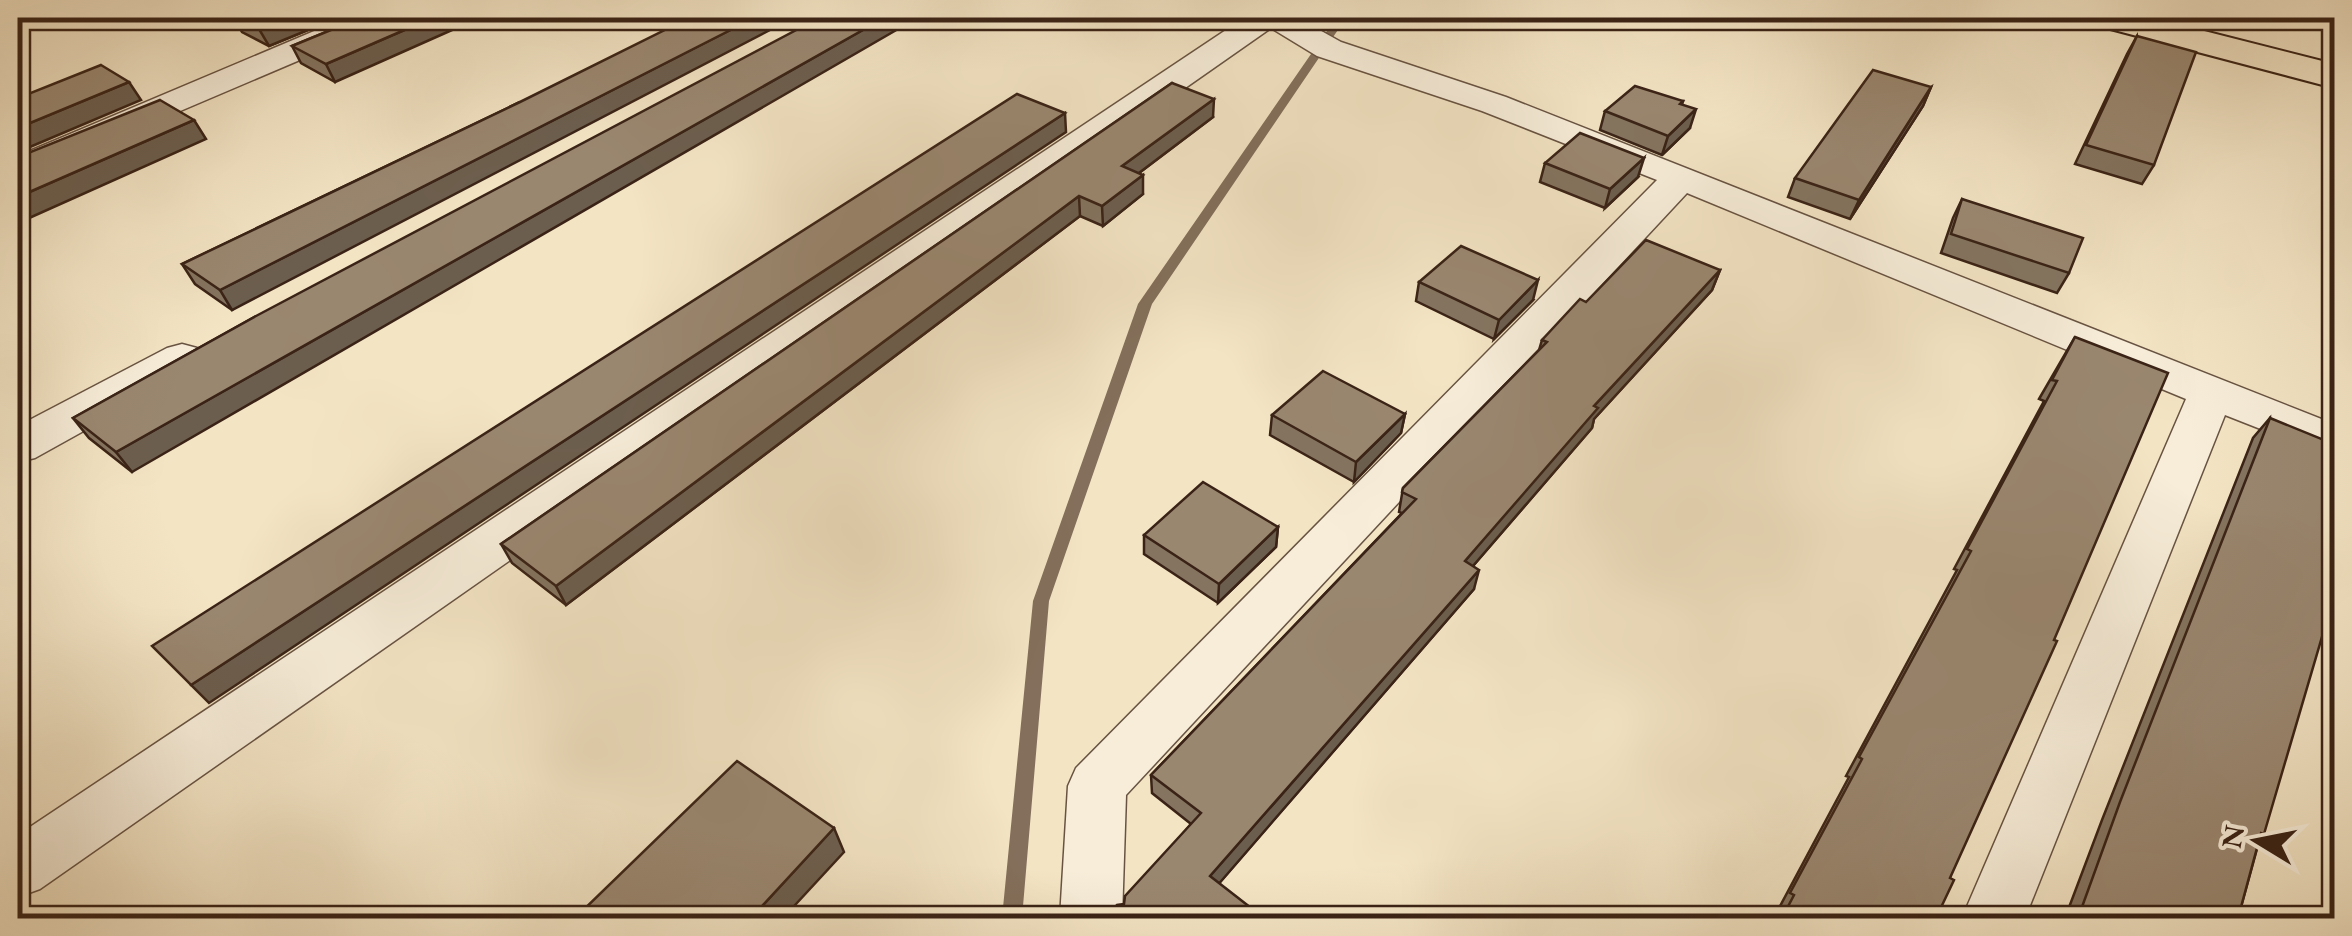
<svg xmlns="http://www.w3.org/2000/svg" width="2352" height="936" font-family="'EB Garamond',serif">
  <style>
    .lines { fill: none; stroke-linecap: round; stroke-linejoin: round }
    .stream { fill: #836f5b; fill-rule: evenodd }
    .minor-casing { stroke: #685342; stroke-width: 3 }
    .trunk-casing { stroke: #3a2316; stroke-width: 4 }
    .minor { fill: #f7edd9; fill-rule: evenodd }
    .trunk { fill: #f3e4c4; fill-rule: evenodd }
    .wall { fill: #847460; stroke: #3a2316; stroke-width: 2.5 }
    .shaded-wall { fill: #6c5e4e; stroke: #3a2316; stroke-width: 2.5 }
    .building { fill: #9a8770; stroke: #3a2316; stroke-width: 2.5 }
  </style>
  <rect width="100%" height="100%" fill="#f3e4c4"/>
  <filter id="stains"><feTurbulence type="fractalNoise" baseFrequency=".002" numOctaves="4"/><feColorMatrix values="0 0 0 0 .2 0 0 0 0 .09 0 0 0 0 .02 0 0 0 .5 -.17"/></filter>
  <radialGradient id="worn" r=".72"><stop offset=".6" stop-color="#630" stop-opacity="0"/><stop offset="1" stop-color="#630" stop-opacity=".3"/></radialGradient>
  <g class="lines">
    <!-- stream -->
    <polygon class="stream" points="1336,18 1346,18 1152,304 1049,601 1022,918 1002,918 1033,601 1138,304"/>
    <!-- minor casing -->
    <g class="minor-casing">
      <g id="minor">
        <polygon points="345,18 387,18 382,25 18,180 18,156"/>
        <polygon points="1244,18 1298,18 1341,42 1506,97 2334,424 2334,458 2225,415 2025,918 1962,918 2186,399 1687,193 1126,795 1122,918 1060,918 1068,786 1076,768 1657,180 1482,111 1317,56 1271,28 40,889 18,897 18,835"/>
        <polygon points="182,344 197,348 204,358 197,368 35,458 18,462 18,426 167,348"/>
      </g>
    </g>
    <!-- trunk casing -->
    <g class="trunk-casing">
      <polygon id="trunk" points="2094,18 2153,18 2334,64 2334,88 2099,26"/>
    </g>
    <!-- minor -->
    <use href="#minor" class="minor"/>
    <!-- trunk -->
    <use href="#trunk" class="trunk"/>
  </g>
  <!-- wall -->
  <g class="wall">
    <polygon points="234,18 337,18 269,46 242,32"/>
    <polygon points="360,18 335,82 301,63 292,46"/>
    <polygon points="2137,36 2154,165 2142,184 2075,164 2127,54"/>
    <polygon points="1172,83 1213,117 1139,173 1143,194 1103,226 1080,216 566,605 512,563 501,544"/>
    <polygon points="1931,87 1923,106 1850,219 1788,197 1795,178"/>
    <polygon points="1683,101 1682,105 1690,128 1662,155 1600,130 1605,111"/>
    <polygon points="520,102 232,310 195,284 182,264"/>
    <polygon points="1545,163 1638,177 1605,208 1540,182"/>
    <polygon points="1962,199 2069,273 2057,293 1941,253 1953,218"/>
    <polygon points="1720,270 1712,290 1594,419 1592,428 1473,566 1474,589 1219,883 1124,904 1191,824 1152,793 1151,775 1402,513 1399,512 1403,488 1539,350 1542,340 1586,302"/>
    <polygon points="1419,282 1533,300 1494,339 1416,301"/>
    <polygon points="256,316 132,472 89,438 73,418"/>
    <polygon points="2075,337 1950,878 1936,918 1778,918 1782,912 1778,910 1849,777 1846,776 1957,570 1954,569 2044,401 2039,399"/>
    <polygon points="1405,414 1401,433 1354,482 1270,435 1272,415"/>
    <polygon points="2270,418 2264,834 2260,838 2238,918 2065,918 2102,820 2253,438"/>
    <polygon points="1278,527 1276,547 1218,603 1144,554 1144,535"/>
  </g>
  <!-- shaded-wall -->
  <g class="shaded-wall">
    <polygon points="286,18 337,18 269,46 259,29"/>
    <polygon points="432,18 479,18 335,82 326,64"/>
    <polygon points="754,18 793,18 232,310 220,290"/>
    <polygon points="884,18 917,18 132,472 116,452"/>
    <polygon points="129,82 141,100 18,152 18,128"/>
    <polygon points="1931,87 1923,106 1850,219 1859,200"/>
    <polygon points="1214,99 1213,117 1123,185 1122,166"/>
    <polygon points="1696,109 1690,128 1662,155 1668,136"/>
    <polygon points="1065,113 1066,132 209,703 191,685"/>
    <polygon points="194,120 206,139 18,223 18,197"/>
    <polygon points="1644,158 1638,177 1605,208 1610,189"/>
    <polygon points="1143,175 1143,194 1103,226 1102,206"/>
    <polygon points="1079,196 1080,216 566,605 556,586"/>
    <polygon points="1720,270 1712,290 1594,419 1592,428 1460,581 1465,561 1594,406"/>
    <polygon points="1538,280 1533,300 1494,339 1499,320"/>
    <polygon points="1405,414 1401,433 1354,482 1356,462"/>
    <polygon points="1278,527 1276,547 1218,603 1219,584"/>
    <polygon points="1479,570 1474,589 1210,894 1210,876"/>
    <polygon points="834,828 844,852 783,918 751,918"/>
  </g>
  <!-- building -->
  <g class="building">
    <polygon points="238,18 286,18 259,29"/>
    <polygon points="360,18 432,18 326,64 292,46"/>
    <polygon points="689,18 754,18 220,290 182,264 520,102"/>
    <polygon points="819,18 884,18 116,452 73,418 256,316"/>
    <polygon points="2137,36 2196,52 2154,165 2086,145"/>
    <polygon points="101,65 129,82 18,128 18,98"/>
    <polygon points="1873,70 1931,87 1859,200 1795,178"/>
    <polygon points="1172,83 1214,99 1122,166 1143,175 1102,206 1079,196 556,586 501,544"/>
    <polygon points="1635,86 1683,101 1680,104 1696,109 1668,136 1605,111"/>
    <polygon points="1017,94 1065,113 191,685 152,646"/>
    <polygon points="160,100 194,120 18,197 18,157"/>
    <polygon points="1580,133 1644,158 1610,189 1545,163"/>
    <polygon points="1962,199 2083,238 2069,273 1951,234"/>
    <polygon points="1646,240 1720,270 1594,406 1598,408 1465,561 1479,570 1210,876 1264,918 1105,918 1117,905 1124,904 1125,896 1201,813 1151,775 1416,499 1402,492 1403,488 1547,342 1542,340 1580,299 1586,302"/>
    <polygon points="1461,246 1538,280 1499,320 1419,282"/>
    <polygon points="2075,337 2168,373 2054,640 2057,641 1950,878 1954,880 1936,918 1782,918 1794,895 1790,893 1862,759 1859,757 1971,551 1967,549 2057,381 2052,380"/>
    <polygon points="1323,371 1405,414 1356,462 1272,415"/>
    <polygon points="2270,418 2334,444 2334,596 2264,834 2261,833 2238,918 2078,918 2120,802"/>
    <polygon points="1203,482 1278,527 1219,584 1144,535"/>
    <polygon points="737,761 834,828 751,918 575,918"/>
  </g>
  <!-- margin -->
  <rect width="2352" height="936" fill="none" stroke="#f3e4c4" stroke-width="60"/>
  <rect x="20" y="20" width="2312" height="896" fill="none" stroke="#3a2316" stroke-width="5"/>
  <rect x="30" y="30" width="2292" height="876" fill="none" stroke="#3a2316" stroke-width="2.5"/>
  <!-- north arrow -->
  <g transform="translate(2257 841) rotate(280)" stroke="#f7edd9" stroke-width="8" paint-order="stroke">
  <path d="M0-8L18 38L0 25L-18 38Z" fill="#3a2316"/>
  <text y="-15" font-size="28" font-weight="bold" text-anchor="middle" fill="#3a2316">N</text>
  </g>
  <rect width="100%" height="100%" filter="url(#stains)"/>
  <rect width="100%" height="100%" fill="url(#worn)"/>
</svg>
